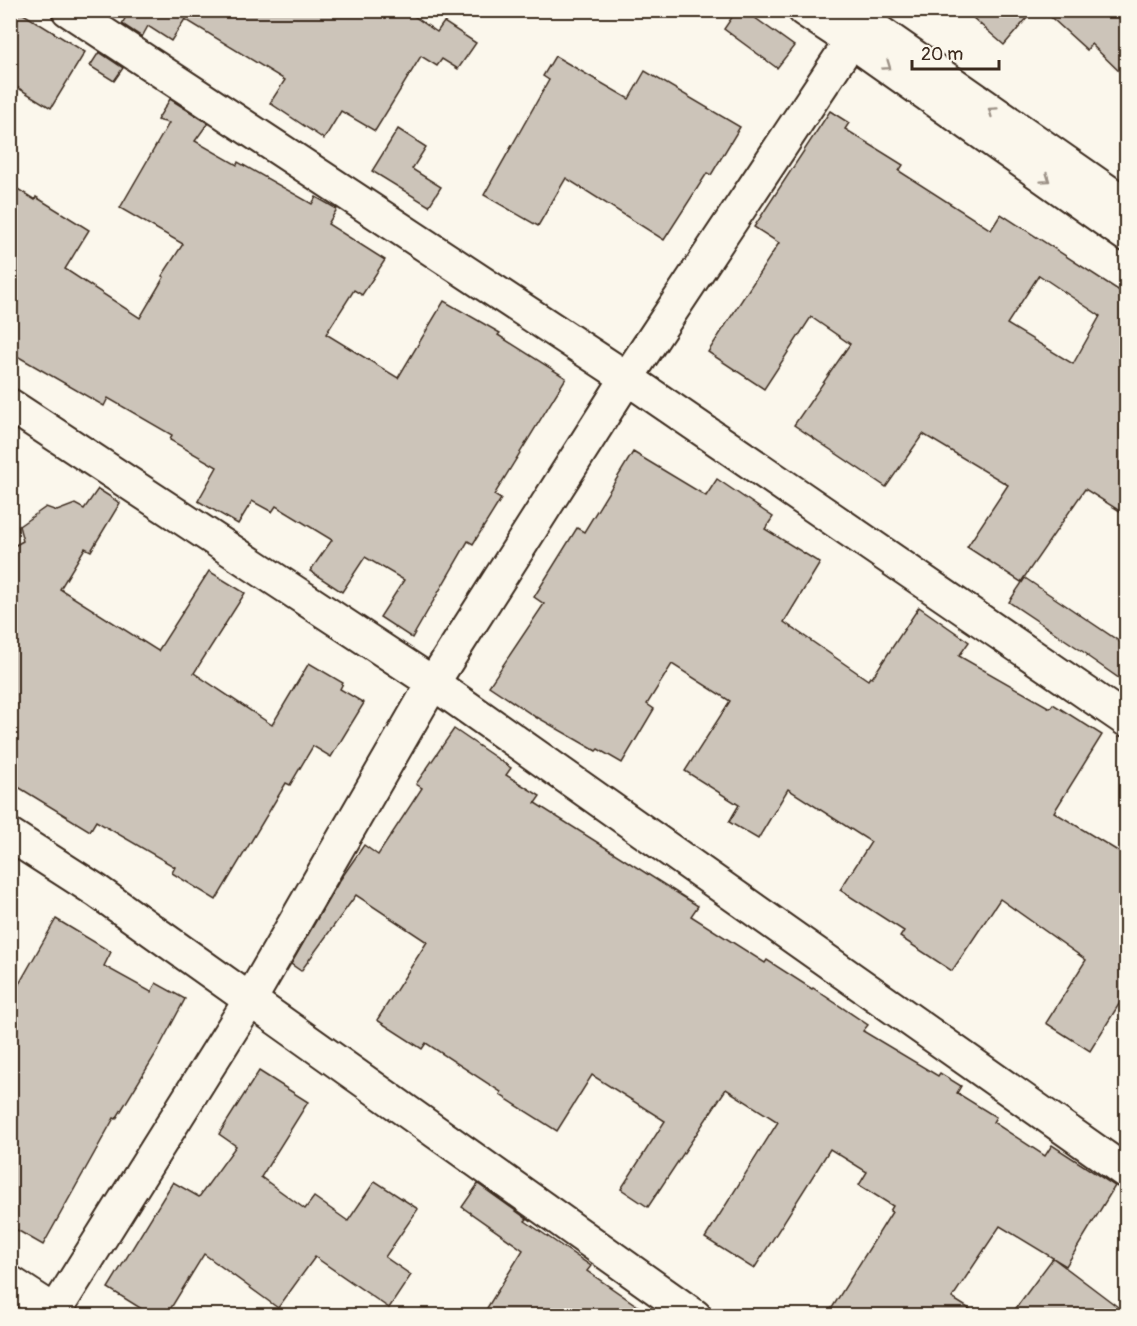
<svg xmlns="http://www.w3.org/2000/svg" width="1137" height="1326" font-family="Pangolin,sans-serif">
  <style>
    .building { fill: #ccc4b9; stroke: #3b2a1e; stroke-width: 1.5; fill-rule: evenodd }
    .lines { fill: none; stroke-linecap: round; stroke-linejoin: round }
    .minor-casing { stroke: #3b2a1e; stroke-width: 36 }
    .minor { stroke: #fbf7ec; stroke-width: 32 }
    .oneway { stroke: #9b9085 }
  </style>
  <rect width="100%" height="100%" fill="#fbf7ec"/>
  <filter id="ink" filterUnits="userSpaceOnUse"><feTurbulence type="fractalNoise" baseFrequency=".0167" numOctaves="2"/><feDisplacementMap in="SourceGraphic" scale="12" xChannelSelector="R" yChannelSelector="G"/><feConvolveMatrix kernelMatrix="1 2 1 2 8 2 1 2 1" color-interpolation-filters="sRGB"/></filter>
  <g filter="url(#ink)">
    <!-- building -->
    <g class="building">
      <polygon points="10,10 17,10 85,52 51,108 10,83"/>
      <polygon points="124,10 405,10 437,32 444,22 476,43 458,69 442,59 437,66 421,56 375,131 341,111 324,139 270,103 285,80 185,19 171,41 148,26 142,37 122,24 128,13"/>
      <polygon points="737,10 744,10 794,46 777,68 724,29"/>
      <polygon points="964,10 1034,10 1004,45"/>
      <polygon points="1043,10 1126,10 1126,78 1091,44 1087,50"/>
      <polygon points="99,52 123,68 114,81 90,66"/>
      <polygon points="555,56 629,99 645,71 740,127 711,175 707,173 664,240 566,178 538,226 484,195 549,80 543,76"/>
      <polygon points="170,99 208,123 195,141 237,165 238,162 312,204 316,197 337,209 328,224 385,260 362,295 354,290 326,334 398,378 444,301 500,333 498,335 566,378 494,495 501,499 473,544 468,541 412,638 380,617 404,580 365,557 342,592 310,571 332,540 276,506 272,512 252,501 238,524 198,501 217,467 170,440 172,435 108,398 104,406 10,352 10,184 35,200 36,197 89,230 65,269 140,318 164,277 162,276 183,244 120,208 169,123 157,120"/>
      <path d="M 830,111 L 849,123 L 845,129 L 903,165 L 899,171 L 991,230 L 1001,214 L 1126,295 L 1126,515 L 1085,489 L 1021,582 L 967,547 L 1008,485 L 923,434 L 886,487 L 794,425 L 850,344 L 811,317 L 764,389 L 708,352 L 779,243 L 754,227 ZM 1039,275 L 1100,316 L 1073,364 L 1007,324 Z"/>
      <polygon points="398,129 426,147 412,169 441,187 429,206 372,171"/>
      <polygon points="633,452 706,496 717,479 773,517 765,529 820,563 784,622 868,680 870,677 872,678 919,607 969,642 959,656 1050,708 1053,704 1102,735 1054,812 1126,856 1126,993 1090,1051 1046,1023 1086,960 1000,899 952,971 900,937 904,931 840,890 871,842 788,789 758,839 729,822 739,805 685,771 730,701 672,664 647,704 654,709 622,763 598,749 596,751 537,717 537,718 489,686 544,604 534,597 577,528 584,532"/>
      <polygon points="98,489 120,503 91,551 85,548 60,589 158,651 209,571 245,593 194,673 272,725 309,663 343,683 340,689 364,703 331,757 313,746 290,785 286,783 216,900 172,873 175,867 96,821 90,831 10,782 10,548 23,541 19,526 46,507 57,511 75,504 84,509"/>
      <polygon points="1025,578 1126,646 1126,683 1087,656 1088,655 1009,602"/>
      <polygon points="454,729 511,768 506,775 540,796 535,803 698,906 691,916 765,963 767,960 812,989 813,988 868,1025 863,1031 938,1076 940,1073 961,1086 957,1093 996,1117 993,1122 1045,1156 1052,1145 1115,1186 1066,1266 1000,1226 952,1298 981,1316 827,1316 892,1212 890,1211 893,1206 859,1185 867,1172 830,1149 754,1269 705,1238 778,1122 726,1089 648,1207 621,1189 665,1121 592,1075 557,1131 500,1095 501,1092 426,1043 422,1049 377,1020 427,942 356,895 301,971 291,964 338,883 364,845 378,855 422,788 416,784"/>
      <polygon points="56,919 111,952 104,966 151,992 156,983 185,999 155,1055 116,1119 114,1118 43,1245 10,1226 10,1000"/>
      <polygon points="259,1071 308,1102 261,1177 305,1209 314,1197 348,1221 375,1181 418,1209 385,1257 411,1275 389,1308 315,1257 278,1308 204,1254 166,1316 153,1316 108,1288 173,1182 199,1197 236,1146 219,1134"/>
      <polygon points="478,1184 527,1219 525,1221 591,1266 587,1271 652,1316 482,1316 523,1250 462,1207"/>
      <polygon points="1053,1258 1126,1313 1126,1316 1010,1316"/>
    </g>
    <g class="lines">
      <!-- minor casing -->
      <g class="minor-casing">
        <g id="minor">
          <polyline points="68,10 627,378 1126,720"/>
          <polyline points="804,10 851,41 1126,235"/>
          <polyline points="848,10 1126,204"/>
          <polyline points="10,405 433,683 1126,1172"/>
          <polyline points="10,835 97,891 153,931 695,1316"/>
          <polyline points="10,1282 62,1316"/>
          <polyline points="52,1316 250,1000 433,683 627,378 851,41"/>
        </g>
      </g>
      <!-- minor -->
      <use href="#minor" class="minor"/>
    </g>
    <!-- one-way arrows -->
    <defs><path id="oneway-chevron" d="M-2-3.5L2.5 0L-2 3.5" fill="none" stroke-width="1.6" stroke-linecap="round" stroke-linejoin="round" transform="scale(1.5)"/></defs>
    <g class="oneway">
      <use href="#oneway-chevron" transform="translate(887 66) rotate(35)"/>
      <use href="#oneway-chevron" transform="translate(992 111) rotate(-145)"/>
      <use href="#oneway-chevron" transform="translate(1046 179) rotate(35)"/>
    </g>
  </g>
  <!-- margin -->
  <rect width="1137" height="1326" fill="none" stroke="#fbf7ec" stroke-width="36"/>
  <rect x="18" y="18" width="1101" height="1290" fill="none" stroke="#3b2a1e" stroke-width="2" filter="url(#ink)"/>
  <!-- scale -->
  <path d="M912 60v9h87v-9" fill="none" stroke="#3b2a1e" stroke-width="3"/>
  <text x="921" y="60" font-size="18" fill="#3b2a1e" stroke="#fbf7ec" stroke-width="4.5" paint-order="stroke">20 m</text>
</svg>
